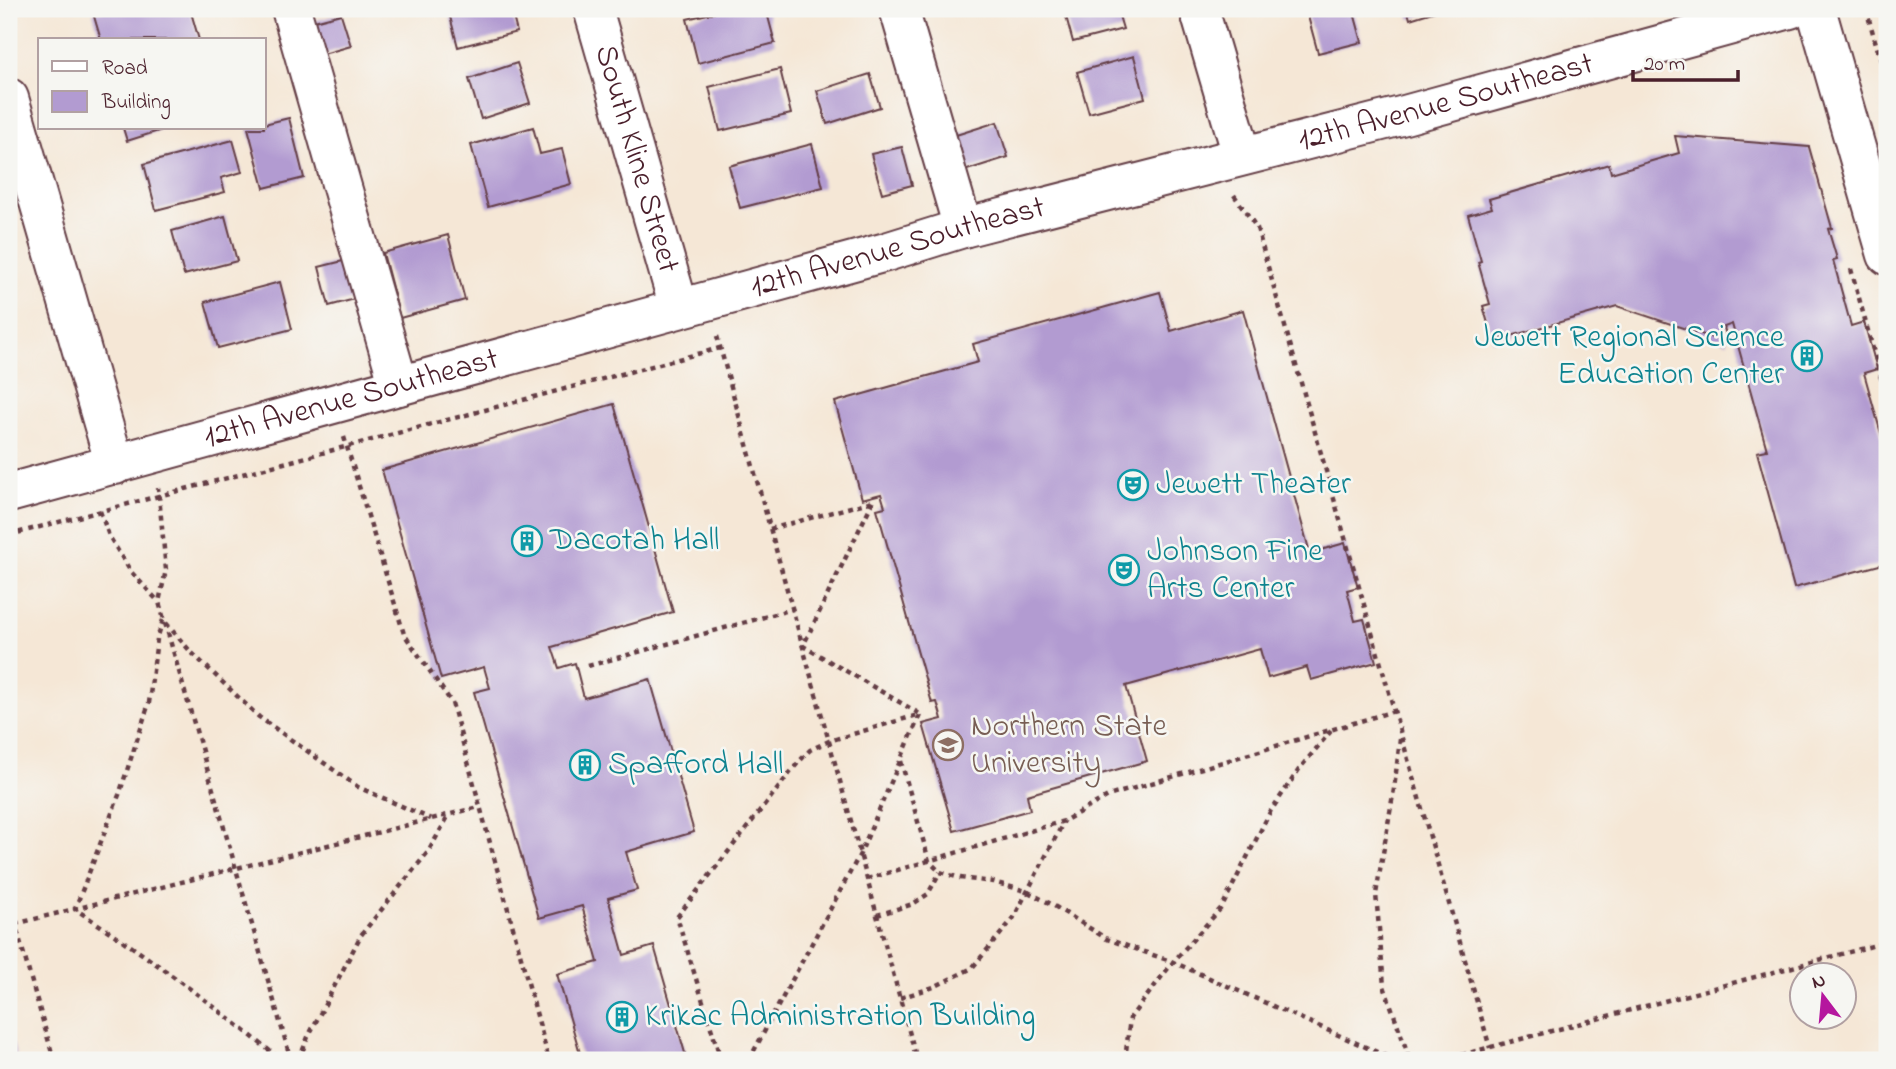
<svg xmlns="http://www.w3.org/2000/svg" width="1896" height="1069" font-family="'Indie Flower',sans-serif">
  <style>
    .building { fill: #b29bd1 }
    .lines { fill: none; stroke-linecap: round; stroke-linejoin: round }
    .minor-casing { stroke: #643d45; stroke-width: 42 }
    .path { stroke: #643d45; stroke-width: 4.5; stroke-dasharray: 5 5; stroke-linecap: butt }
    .minor { stroke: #fff; stroke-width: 38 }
    .labels { text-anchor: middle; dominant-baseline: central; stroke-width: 5; stroke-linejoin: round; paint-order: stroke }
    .street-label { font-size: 32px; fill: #4a1f2b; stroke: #f6f6f2 }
    .culture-label { font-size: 32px; fill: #0d838f; stroke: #f6f6f2; text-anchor: start }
    .education-label { font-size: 32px; fill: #785e54; stroke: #f6f6f2; text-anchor: start }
  </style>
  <rect width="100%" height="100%" fill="#f6f6f2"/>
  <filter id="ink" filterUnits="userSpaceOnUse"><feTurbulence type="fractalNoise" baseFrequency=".0143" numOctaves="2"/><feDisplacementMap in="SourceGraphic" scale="14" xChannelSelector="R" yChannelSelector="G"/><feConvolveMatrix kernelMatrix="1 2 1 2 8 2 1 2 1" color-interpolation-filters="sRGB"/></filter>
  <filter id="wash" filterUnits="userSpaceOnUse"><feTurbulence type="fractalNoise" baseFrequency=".00686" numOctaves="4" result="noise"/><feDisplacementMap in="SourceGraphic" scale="28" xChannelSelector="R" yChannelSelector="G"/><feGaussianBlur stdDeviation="1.57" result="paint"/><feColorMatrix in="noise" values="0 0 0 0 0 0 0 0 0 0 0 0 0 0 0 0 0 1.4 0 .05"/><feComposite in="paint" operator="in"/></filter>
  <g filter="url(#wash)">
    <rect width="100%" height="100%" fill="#f5e7d6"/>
    <g id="blocks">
      <!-- building -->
      <g class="building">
        <polygon points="107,9 170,9 171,13 190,9 199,40 101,40 93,13"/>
        <polygon points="448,9 511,9 517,32 458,47"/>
        <polygon points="728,9 766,9 775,43 698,63 687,19"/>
        <polygon points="1064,9 1117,9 1123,29 1073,42"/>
        <polygon points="1306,9 1353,9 1362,42 1318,53"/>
        <polygon points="1407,9 1442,9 1410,19"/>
        <polygon points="341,14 351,46 323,54 314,21"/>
        <polygon points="1134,56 1145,98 1089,113 1077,72"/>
        <polygon points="517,63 530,103 481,119 469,79"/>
        <polygon points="780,69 791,114 720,131 709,87"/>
        <polygon points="870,74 880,107 827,124 817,91"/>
        <polygon points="289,118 304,178 264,188 248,128 264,128 264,124"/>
        <polygon points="997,122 1008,157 964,171 953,136"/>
        <polygon points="533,127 540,154 562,149 571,184 488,207 471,145"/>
        <polygon points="123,128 168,128 127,141"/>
        <polygon points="1675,136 1809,147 1832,228 1828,229 1837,259 1833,260 1851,326 1864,322 1877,369 1864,373 1882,437 1886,436 1887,442 1887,469 1884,470 1887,482 1887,563 1794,588 1757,452 1767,450 1732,324 1724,327 1728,343 1617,306 1493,341 1483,306 1490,304 1478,262 1481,261 1468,215 1492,208 1489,199 1609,164 1611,173 1679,153"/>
        <polygon points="233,140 242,172 221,178 225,192 156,210 144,164"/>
        <polygon points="812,144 823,187 740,208 729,166"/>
        <polygon points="902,147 912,185 882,193 871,154"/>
        <polygon points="225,216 237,261 184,275 172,231"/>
        <polygon points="448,235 465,300 400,318 383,253"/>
        <polygon points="351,259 362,297 329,306 319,267"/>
        <polygon points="280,282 292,329 218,348 205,302"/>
        <polygon points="1160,292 1171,331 1243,310 1310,553 1345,543 1358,587 1347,590 1355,621 1364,619 1376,662 1311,680 1307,667 1268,678 1260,649 1126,686 1147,761 1027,795 1030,810 954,831 923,724 942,719 937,702 932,703 877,509 885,507 881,494 862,499 835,402 978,362 973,344"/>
        <polygon points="614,404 673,612 552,647 559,668 575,663 584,698 650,679 694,832 626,852 637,890 608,898 624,955 654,946 687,1060 582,1060 557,974 598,962 582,906 539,918 474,692 490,688 484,667 441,679 382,470"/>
        <polygon points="10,1032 17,1060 9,1060"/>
      </g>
    </g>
  </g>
  <g filter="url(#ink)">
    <use href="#blocks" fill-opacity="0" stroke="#643d45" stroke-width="2"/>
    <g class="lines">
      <!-- minor casing -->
      <g class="minor-casing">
        <g id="minor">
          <polyline points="291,9 399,386"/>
          <path id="s1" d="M 593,9 L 679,308"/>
          <polyline points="899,9 963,228"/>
          <polyline points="1199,9 1242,155"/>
          <polyline points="1816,9 1887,255"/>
          <polyline points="9,98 115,465"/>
          <path id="s2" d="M 9,493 L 886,252 L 963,228 L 1401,116 L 1790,9"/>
        </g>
      </g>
      <!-- path -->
      <g class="path">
        <polyline points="1866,9 1887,82"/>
        <polyline points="1234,195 1257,228 1490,1048"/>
        <polyline points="1851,269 1887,400"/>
        <polyline points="717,336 917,1060"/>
        <polyline points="344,437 404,634 452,703 549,1060"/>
        <polyline points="873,501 803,646 920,714"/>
        <polyline points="100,511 109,536 131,572 158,601"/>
        <polyline points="770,529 873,501"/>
        <polyline points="9,535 159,496 158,488"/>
        <path d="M 163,620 L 157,639 L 149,703 L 119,795 L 75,909 C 147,955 215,1006 281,1060"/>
        <polyline points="166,623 190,651 259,717 358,787 431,819"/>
        <polyline points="588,666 793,609"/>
        <polyline points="1400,739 1394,789 1376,894 1384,986 1410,1060"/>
        <polyline points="901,761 929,861 940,872 960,878 993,882 1026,891 1051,904 1107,939 1173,962 1395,1060"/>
        <polyline points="867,879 1064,821 1108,796 1394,711"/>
        <polyline points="9,902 54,1060"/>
        <polyline points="877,915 913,904 928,894 940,872"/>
        <polyline points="15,924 479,807"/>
        <polyline points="900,998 934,987 972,968 1013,919 1064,821"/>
        <polyline points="291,1060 159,602 166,570 159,496 720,348"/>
        <polyline points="299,1060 308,1037 361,935 428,852 449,815"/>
        <polyline points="721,1060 677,917 797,764 810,750 829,741 921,714"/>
        <polyline points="749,1060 860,854 920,715"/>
        <polyline points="1125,1060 1130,1018 1173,962 1222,907 1270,812 1300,768 1331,731"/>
        <polyline points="1442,1060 1887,942"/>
      </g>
      <!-- minor -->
      <use href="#minor" class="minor"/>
    </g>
  </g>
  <!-- icons -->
  <defs>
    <g id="building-ring" transform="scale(1.575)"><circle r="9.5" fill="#f6f6f2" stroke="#0f9aa8" stroke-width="1.5"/><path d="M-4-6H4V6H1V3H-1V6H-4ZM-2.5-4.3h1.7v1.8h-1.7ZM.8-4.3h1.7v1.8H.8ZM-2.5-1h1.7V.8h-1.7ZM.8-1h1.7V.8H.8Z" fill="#0f9aa8"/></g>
    <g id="theatre-ring" transform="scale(1.575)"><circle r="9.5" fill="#f6f6f2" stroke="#0f9aa8" stroke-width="1.5"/><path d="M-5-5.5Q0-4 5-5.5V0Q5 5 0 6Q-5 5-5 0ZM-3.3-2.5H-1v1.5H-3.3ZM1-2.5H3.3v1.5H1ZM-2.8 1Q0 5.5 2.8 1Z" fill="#0f9aa8"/></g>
    <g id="university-ring" transform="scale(1.575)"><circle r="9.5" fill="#f6f6f2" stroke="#8d6e63" stroke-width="1.5"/><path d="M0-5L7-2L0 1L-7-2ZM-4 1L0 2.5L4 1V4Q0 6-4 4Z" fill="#8d6e63"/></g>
  </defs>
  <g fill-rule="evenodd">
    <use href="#building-ring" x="1807" y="356"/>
    <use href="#theatre-ring" x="1133" y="485"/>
    <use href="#building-ring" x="527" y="541"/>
    <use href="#theatre-ring" x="1124" y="570"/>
    <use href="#university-ring" x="948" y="745"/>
    <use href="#building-ring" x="585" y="765"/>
    <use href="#building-ring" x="622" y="1017"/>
  </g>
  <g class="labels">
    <!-- street labels -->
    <g class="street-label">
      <text stroke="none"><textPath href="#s2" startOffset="1489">12th Avenue Southeast</textPath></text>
      <text stroke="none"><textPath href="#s1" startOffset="156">South Kline Street</textPath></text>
      <text stroke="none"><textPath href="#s2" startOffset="922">12th Avenue Southeast</textPath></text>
      <text stroke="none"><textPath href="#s2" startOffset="355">12th Avenue Southeast</textPath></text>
    </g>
    <!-- culture labels -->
    <g class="culture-label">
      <text x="1784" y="338" text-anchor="end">Jewett Regional Science<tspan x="1784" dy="37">Education Center</tspan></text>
      <text x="1156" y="485">Jewett Theater</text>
      <text x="550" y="541">Dacotah Hall</text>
      <text x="1147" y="552">Johnson Fine<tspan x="1147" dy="37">Arts Center</tspan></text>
      <text x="608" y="765">Spafford Hall</text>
      <text x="645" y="1017">Krikac Administration Building</text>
    </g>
    <!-- education labels -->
    <g class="education-label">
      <text x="971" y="727">Northern State<tspan x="971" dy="37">University</tspan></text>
    </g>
  </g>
  <!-- margin -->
  <rect width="1896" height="1069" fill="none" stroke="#f6f6f2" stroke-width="35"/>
  <!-- legend -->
  <rect x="38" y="38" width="228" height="91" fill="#f6f6f2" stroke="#b1a0a2" stroke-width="2"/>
  <rect x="52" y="61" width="35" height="10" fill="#ffffff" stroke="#b1a0a2" stroke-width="2"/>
  <text x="102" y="74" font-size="21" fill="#4a1f2b">Road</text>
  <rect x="52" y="91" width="35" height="21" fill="#b29bd1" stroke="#b1a0a2" stroke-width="2"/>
  <text x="102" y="108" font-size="21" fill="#4a1f2b">Building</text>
  <!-- north arrow -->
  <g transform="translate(1823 996) rotate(344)"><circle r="33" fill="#f6f6f2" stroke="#b1a0a2" stroke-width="2"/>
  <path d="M0-5L12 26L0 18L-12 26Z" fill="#b5179e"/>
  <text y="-10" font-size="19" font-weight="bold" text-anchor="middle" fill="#4a1f2b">N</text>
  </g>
  <!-- scale -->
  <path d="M1633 70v10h105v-10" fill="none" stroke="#4a1f2b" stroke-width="3.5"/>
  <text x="1644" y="70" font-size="21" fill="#4a1f2b" stroke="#f6f6f2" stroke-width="5" paint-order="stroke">20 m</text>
</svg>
